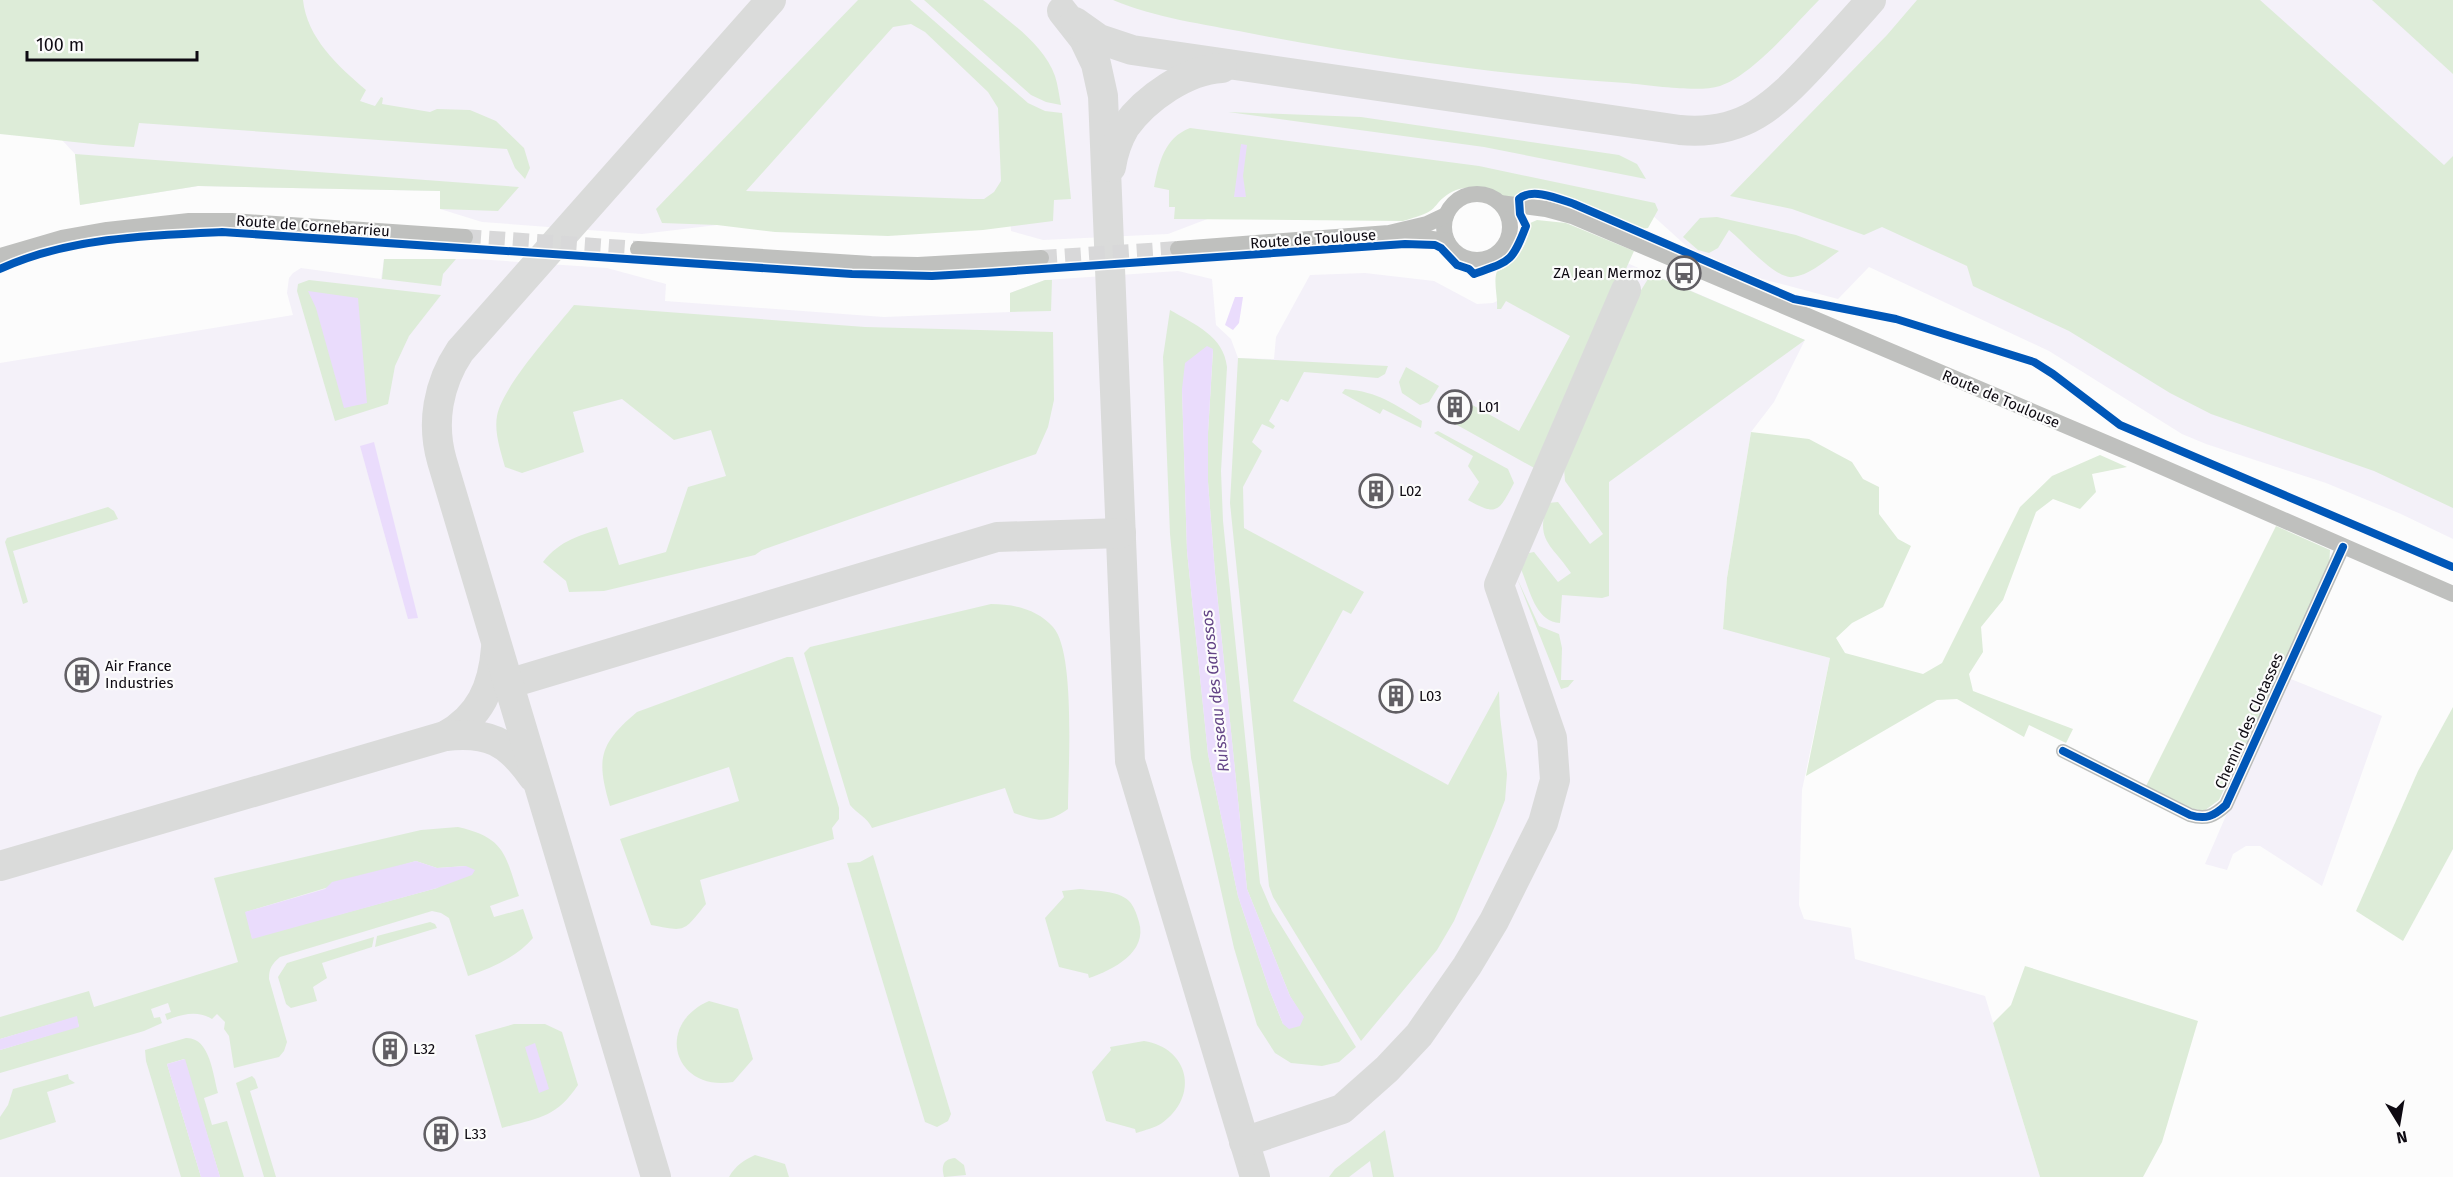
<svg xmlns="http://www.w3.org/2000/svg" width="2453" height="1177" font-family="'Fira Sans',sans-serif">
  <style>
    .built { fill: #f4f1f9 }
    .green { fill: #ddecd8; fill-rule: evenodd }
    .water { fill: #eadcfc }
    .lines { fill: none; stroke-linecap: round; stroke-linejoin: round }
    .taxiway { stroke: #dadbda; stroke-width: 30 }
    .major-tunnel { stroke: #d8d8d9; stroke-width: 16; stroke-dasharray: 16 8; stroke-linecap: butt }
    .minor { stroke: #bbbdbb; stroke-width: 14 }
    .major { stroke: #bfc0be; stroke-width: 16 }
    .cycleway-casing { stroke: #fcfcfc; stroke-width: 11 }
    .cycleway { stroke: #0057b8; stroke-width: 8 }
    .labels { text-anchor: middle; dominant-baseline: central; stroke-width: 4.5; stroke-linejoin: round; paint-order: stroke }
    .street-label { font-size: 15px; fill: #0e0a12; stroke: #fcfcfc }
    .poi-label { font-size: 15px; fill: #0e0a12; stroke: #fcfcfc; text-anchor: start }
    .water-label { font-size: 16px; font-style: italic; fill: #634486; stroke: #fcfcfc }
  </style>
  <rect width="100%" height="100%" fill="#fcfcfc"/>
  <!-- built -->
  <g class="built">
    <polygon points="46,0 2453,0 2453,539 2401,514 2326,483 2206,444 2182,434 2049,351 1869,267 1838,299 1736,272 1713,258 1693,252 1640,204 1480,170 1210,218 1168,234 1043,240 1011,231 1010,215 717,225 642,234 482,222 440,209 440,191 198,186 80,205 75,154 61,139"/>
    <polygon points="384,259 476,259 607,268 666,284 665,301 884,317 1010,312 1010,293 1045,280 1178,271 1212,279 1216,325 1231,339 1238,358 1274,359 1276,337 1310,275 1365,273 1434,281 1477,304 1493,303 1510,295 1627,263 1805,340 1774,402 1751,432 1727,578 1723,628 1830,658 1802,790 1799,905 1804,919 1851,928 1855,959 1985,996 2040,1177 0,1177 0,363 293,315 287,293 289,278 293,273 301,268 381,279"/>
    <polygon points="2286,677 2382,716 2322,886 2260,846 2246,846 2233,854 2227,870 2205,864"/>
  </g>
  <!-- green -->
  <g class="green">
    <path d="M 0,0 L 303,0 C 307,38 338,66 366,90 L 360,101 L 375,106 L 381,97 L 383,98 L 382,104 L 430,112 L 437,109 L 470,110 L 496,121 L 524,148 L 530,168 L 525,179 L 515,168 L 507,149 L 139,123 L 134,147 C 89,145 45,138 0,134 Z"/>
    <path d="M 858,0 L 910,0 L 1028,103 L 1045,111 L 1062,113 L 1071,199 L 1054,200 L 1053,221 L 983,230 L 888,236 L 775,232 L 717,225 L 662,223 L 656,209 ZM 911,24 L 925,32 L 988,92 L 998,108 L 1001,181 L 994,192 L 984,199 L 973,199 L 746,191 L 893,27 Z"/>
    <path d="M 924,0 L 983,0 L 987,3 C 1011,23 1044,45 1055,76 C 1058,85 1059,95 1061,105 L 1046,102 L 1031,95 Z"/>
    <path d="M 1113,0 L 1819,0 C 1794,25 1753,75 1720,86 C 1698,93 1650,85 1626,83 C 1500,75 1373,57 1249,33 C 1203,24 1156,18 1113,0 Z"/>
    <polygon points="1917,0 2260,0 2444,165 2453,156 2453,508 2374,471 2211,414 2170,393 2069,331 1973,286 1967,266 1882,227 1864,235 1792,209 1730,196 1887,35"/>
    <polygon points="2372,0 2453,0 2453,74"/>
    <polygon points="1228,112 1361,117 1619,155 1637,164 1646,179 1484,147"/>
    <path d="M 1190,128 L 1479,166 L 1655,203 L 1658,210 L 1648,228 L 1642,229 L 1551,195 L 1521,193 L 1508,201 C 1488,189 1464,180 1443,198 C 1438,202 1435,208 1430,211 C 1422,216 1412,218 1403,221 L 1174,219 L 1175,207 L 1169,207 L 1169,190 L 1154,187 C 1159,163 1164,138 1190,128 Z"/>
    <polygon points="75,154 519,187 498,211 440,209 440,191 198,186 80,205"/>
    <path d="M 1717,217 L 1796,235 L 1839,251 C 1826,260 1810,275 1793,277 C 1776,280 1743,241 1729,230 L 1718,248 L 1709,253 L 1698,250 L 1683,237 L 1700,218 Z"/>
    <path d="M 1537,220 L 1566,223 L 1634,251 L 1536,469 L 1450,421 L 1449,410 L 1458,415 L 1467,402 L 1519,431 L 1570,336 L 1506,301 L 1501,309 L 1497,309 C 1498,297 1493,282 1497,271 C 1513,268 1532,240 1528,224 Z"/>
    <polygon points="384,259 456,259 443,274 441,286 382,279"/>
    <path d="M 1651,274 L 1805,340 L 1609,482 L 1609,596 L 1602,598 L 1562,595 L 1560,623 C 1535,621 1530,590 1521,569 L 1529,553 L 1534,552 L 1558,582 L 1571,573 C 1552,545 1534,540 1548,503 L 1558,502 L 1590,544 L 1603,534 L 1565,481 L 1564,468 L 1632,305 Z"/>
    <path d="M 309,280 L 441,295 L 409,336 L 395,366 L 388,404 L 335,421 L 297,291 L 298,284 ZM 309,292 L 362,365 L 366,403 Z"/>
    <polygon points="1045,280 1052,280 1051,311 1010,312 1010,293"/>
    <path d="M 574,305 L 865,327 L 1053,332 L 1054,400 L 1048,427 L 1036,454 L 762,550 L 755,555 L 604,591 L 569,592 L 566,581 L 543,562 C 560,540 581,535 607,527 L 619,565 L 666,552 L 688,487 L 726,476 L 711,430 L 674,440 L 622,399 L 573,412 L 584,452 L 522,473 L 505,467 C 501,452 494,433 497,416 C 502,387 554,330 574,305 Z"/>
    <path d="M 1170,310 C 1194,324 1224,336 1227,367 L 1221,471 L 1223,521 L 1260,883 L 1272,911 L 1356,1047 L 1339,1062 L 1322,1066 L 1291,1063 L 1275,1053 L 1257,1025 L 1234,948 L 1191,758 L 1170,534 L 1163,357 ZM 1213,350 L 1208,433 L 1208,482 L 1215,573 L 1247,889 L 1290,996 L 1303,1017 L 1283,1024 L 1269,989 L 1238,896 L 1208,754 L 1187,551 L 1182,389 Z"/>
    <polygon points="1238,358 1388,366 1385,374 1378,378 1304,372 1288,402 1281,399 1269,421 1275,426 1273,429 1262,424 1252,442 1262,451 1243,487 1244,528 1364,592 1351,614 1343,610 1293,701 1448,785 1499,691 1500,716 1507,774 1505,800 1495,826 1454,921 1437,950 1361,1041 1273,897 1269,886 1230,503"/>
    <polygon points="1406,367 1439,386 1429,402 1420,405 1402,393 1399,382"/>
    <path d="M 1345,389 C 1379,392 1394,404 1422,421 L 1421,428 L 1383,409 L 1380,414 L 1342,393 Z"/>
    <path d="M 1438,431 L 1508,469 L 1514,483 C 1499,511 1498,517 1468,500 L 1479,482 L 1468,466 L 1473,456 L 1434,433 Z"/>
    <polygon points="1751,432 1809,439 1852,462 1863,479 1879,487 1879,514 1898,539 1911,546 1883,607 1852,623 1836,638 1845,653 1923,674 1942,663 2020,507 2052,476 2100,455 2127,467 2092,474 2096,492 2080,509 2053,499 2036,512 2003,600 1981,627 1983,652 1969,674 1973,691 2073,729 2066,743 2029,725 2024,737 1957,699 1937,700 1806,776 1830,658 1723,629 1727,578"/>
    <polygon points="108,507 114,511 118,519 13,551 28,602 23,604 5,542 7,538"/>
    <polygon points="2276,526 2330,550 2329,570 2219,800 2204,811 2185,807 2146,786"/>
    <polygon points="1517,578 1539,626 1559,634 1562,648 1561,680 1574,680 1568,687 1561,689"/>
    <path d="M 991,604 C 1014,604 1037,609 1053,627 C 1076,652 1068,771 1068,809 C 1046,824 1039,821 1014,813 L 1005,788 L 872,828 C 867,817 857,814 850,805 L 804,653 L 810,647 Z"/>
    <path d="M 787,657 L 793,657 L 839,808 L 839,819 L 832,828 L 834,839 L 700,880 L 706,904 C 683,932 687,932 651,925 L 620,839 L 739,801 L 729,767 L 610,806 C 596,759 599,744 637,712 Z"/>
    <polygon points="2453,707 2453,849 2403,941 2356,911 2418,771"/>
    <path d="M 458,827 C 506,838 505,855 519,896 L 490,906 L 494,917 L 523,909 L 533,938 C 517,957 491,968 468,976 L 449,918 L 441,913 L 432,911 L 280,957 C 272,964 269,968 269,979 L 287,1042 L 284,1051 L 279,1057 L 234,1068 L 229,1036 L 224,1029 L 225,1022 L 217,1014 L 212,1019 C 197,1010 183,1014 167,1020 L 165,1014 L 171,1012 L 168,1003 L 151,1009 L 154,1018 L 160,1017 L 162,1023 L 144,1031 L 0,1073 L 0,1050 L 79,1026 L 76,1017 L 0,1039 L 0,1017 L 89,991 L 94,1007 L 238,962 L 214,878 L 421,830 ZM 416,861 L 437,868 L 466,866 L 437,888 L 252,938 L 246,912 Z"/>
    <polygon points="873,855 951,1114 948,1121 937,1127 925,1122 847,863 860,862"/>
    <path d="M 1080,889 C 1095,891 1118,890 1129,901 C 1134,906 1137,915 1139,922 C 1148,952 1113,970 1089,978 L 1088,974 L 1059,967 L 1045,918 L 1064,897 L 1062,891 Z"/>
    <polygon points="430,922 435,924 437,928 375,947 377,936"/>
    <polygon points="374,937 372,947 322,963 327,978 313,987 317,1001 291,1008 286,1004 278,977 287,963"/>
    <polygon points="2025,966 2198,1021 2162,1142 2143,1177 2040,1177 1993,1023 2011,1005"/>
    <path d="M 709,1001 L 738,1009 L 753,1059 L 733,1082 C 674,1092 654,1025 709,1001 Z"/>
    <path d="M 514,1024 L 545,1024 L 562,1032 L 578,1085 C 556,1118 538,1118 502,1128 L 475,1035 Z"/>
    <path d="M 186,1038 C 210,1037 213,1075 218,1093 L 204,1098 L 212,1125 L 227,1121 L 244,1177 L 220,1177 L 184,1059 L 167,1064 L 201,1177 L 181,1177 L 146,1061 L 145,1050 Z"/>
    <path d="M 1144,1041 C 1189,1048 1200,1096 1162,1123 C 1155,1128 1145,1130 1136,1133 L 1135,1129 L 1106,1121 L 1092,1072 L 1111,1050 L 1110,1047 Z"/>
    <polygon points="68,1074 69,1079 75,1083 47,1092 56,1122 0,1140 0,1117 8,1105 13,1089"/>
    <polygon points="252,1076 255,1079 258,1088 250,1091 276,1177 264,1177 236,1083"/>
    <polygon points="1385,1130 1394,1177 1373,1177 1370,1161 1349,1177 1329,1177 1335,1169"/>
    <path d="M 755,1155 L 785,1164 L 789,1177 L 729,1177 C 735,1166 744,1160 755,1155 Z"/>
    <path d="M 955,1158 L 964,1165 L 966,1175 L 944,1177 C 941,1166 943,1159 955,1158 Z"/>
  </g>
  <!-- water -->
  <g class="water">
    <polygon points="1241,144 1247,145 1243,176 1246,197 1234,197"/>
    <polygon points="308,291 358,298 367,403 344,408 316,308"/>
    <polygon points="1235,297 1243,297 1239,323 1233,330 1225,325"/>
    <polygon points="1207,346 1213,349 1208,433 1208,482 1215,573 1247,889 1290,996 1304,1017 1300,1026 1289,1029 1283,1024 1269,989 1238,896 1208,754 1187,551 1182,389 1185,363"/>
    <polygon points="374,442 418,618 408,619 360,446"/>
    <polygon points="416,861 437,868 466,866 475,870 472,875 437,888 252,939 245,912 325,889 332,882"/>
    <polygon points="77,1016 79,1027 0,1050 0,1039"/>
    <polygon points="535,1043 549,1089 539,1093 525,1047"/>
    <polygon points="185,1059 220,1177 201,1177 167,1064"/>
  </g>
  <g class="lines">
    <!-- taxiway -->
    <g class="taxiway">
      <polyline points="1062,11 1084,39 1096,64 1103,96 1130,761 1255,1177"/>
      <path d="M 1075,22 L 1099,39 L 1132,50 L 1680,130 C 1744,136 1775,105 1815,62 C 1834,41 1853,21 1871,0"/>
      <path d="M 1111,167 C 1113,154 1118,139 1125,127 C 1146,98 1186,70 1222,68"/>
      <polyline points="508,684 997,537 1121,533"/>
      <path d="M 445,736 C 480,717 493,687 496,648"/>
      <path d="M 0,866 L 445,736 C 488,731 508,741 533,777"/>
      <polyline points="1244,1142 1342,1109 1387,1069 1419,1035 1467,966 1494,921 1543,823 1555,780 1552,738 1499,585 1626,290"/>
      <path d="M 656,1177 L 442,461 C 431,423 438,384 460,351 L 771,0"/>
    </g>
    <!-- major-tunnel -->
    <g class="major-tunnel">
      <polyline points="465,237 638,249"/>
      <polyline points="1041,258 1178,249"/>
    </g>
    <!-- minor -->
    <path class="minor" d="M 2063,751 L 2190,815 C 2206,820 2214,816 2226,805 L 2343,547"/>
    <!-- major -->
    <g class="major">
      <circle cx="1477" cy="227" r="33"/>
      <polyline points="1500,203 1546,209 1572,216 2137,456 2453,594"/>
      <polyline points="1395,234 1447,241"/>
      <polyline points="638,249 871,264 918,265 1041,258"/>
      <polyline points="1178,249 1389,233 1427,224 1446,215"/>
      <polyline points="0,256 62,238 107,230 189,221 232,221 465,237"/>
    </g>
    <!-- cycleway casing -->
    <g class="cycleway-casing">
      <g id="cycleway">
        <path d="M 0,269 C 66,238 150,235 222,232 L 852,274 L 932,276 L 985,273 L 1405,244 L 1435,245 L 1441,248 L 1457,265 L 1469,269 L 1474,274 C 1510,261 1512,263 1526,226 L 1520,214 L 1519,199 C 1532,187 1559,199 1574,204 L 1794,299 L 1896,319 L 2034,362 L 2053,374 L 2120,425 L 2453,567"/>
        <path d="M 2063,751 L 2190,815 C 2206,820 2214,816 2226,805 L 2343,547"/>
      </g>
    </g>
    <!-- cycleway -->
    <use href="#cycleway" class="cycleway"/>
  </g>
  <!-- icons -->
  <defs>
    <g id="bus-ring" transform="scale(1.725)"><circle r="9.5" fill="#fcfcfc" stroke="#615f64" stroke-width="1.5"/><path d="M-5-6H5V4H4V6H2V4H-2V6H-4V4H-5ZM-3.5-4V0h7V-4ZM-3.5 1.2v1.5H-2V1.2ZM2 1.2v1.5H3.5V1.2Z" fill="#615f64"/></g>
    <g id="building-ring" transform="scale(1.725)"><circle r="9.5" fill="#fcfcfc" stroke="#615f64" stroke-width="1.5"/><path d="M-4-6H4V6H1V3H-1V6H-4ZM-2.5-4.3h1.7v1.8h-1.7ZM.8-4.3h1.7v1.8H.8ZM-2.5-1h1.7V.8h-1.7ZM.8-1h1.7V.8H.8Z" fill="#615f64"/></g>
  </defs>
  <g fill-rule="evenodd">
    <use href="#bus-ring" x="1684" y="273"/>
    <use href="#building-ring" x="1455" y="407"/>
    <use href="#building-ring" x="1376" y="491"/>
    <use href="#building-ring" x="82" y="675"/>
    <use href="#building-ring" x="1396" y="696"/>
    <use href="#building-ring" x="390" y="1049"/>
    <use href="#building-ring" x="441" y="1134"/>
  </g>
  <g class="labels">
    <!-- street labels -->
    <g class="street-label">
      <text transform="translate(313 226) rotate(4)">Route de Cornebarrieu</text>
      <text transform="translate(1313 239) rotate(-4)">Route de Toulouse</text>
      <text transform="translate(2001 399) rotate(23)">Route de Toulouse</text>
      <text transform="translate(2249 721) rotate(-66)">Chemin des Clotasses</text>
    </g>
    <!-- poi labels -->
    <g class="poi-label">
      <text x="1661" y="273" text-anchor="end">ZA Jean Mermoz</text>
      <text x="1478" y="407">L01</text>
      <text x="1399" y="491">L02</text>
      <text x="105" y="666">Air France<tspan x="105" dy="17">Industries</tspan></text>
      <text x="1419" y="696">L03</text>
      <text x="413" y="1049">L32</text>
      <text x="464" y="1134">L33</text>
    </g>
    <!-- water labels -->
    <g class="water-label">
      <text transform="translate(1215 691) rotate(-96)">Ruisseau des Garossos</text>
    </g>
  </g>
  <!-- north arrow -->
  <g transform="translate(2399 1123) rotate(169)" stroke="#fcfcfc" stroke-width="4.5" paint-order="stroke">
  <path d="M0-4.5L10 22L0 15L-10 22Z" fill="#0e0a12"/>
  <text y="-9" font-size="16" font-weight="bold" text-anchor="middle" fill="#0e0a12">N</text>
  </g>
  <!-- scale -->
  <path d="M27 51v9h170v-9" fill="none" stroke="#0e0a12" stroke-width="3"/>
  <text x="36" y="51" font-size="18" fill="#0e0a12" stroke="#fcfcfc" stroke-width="4.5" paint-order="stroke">100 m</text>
</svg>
